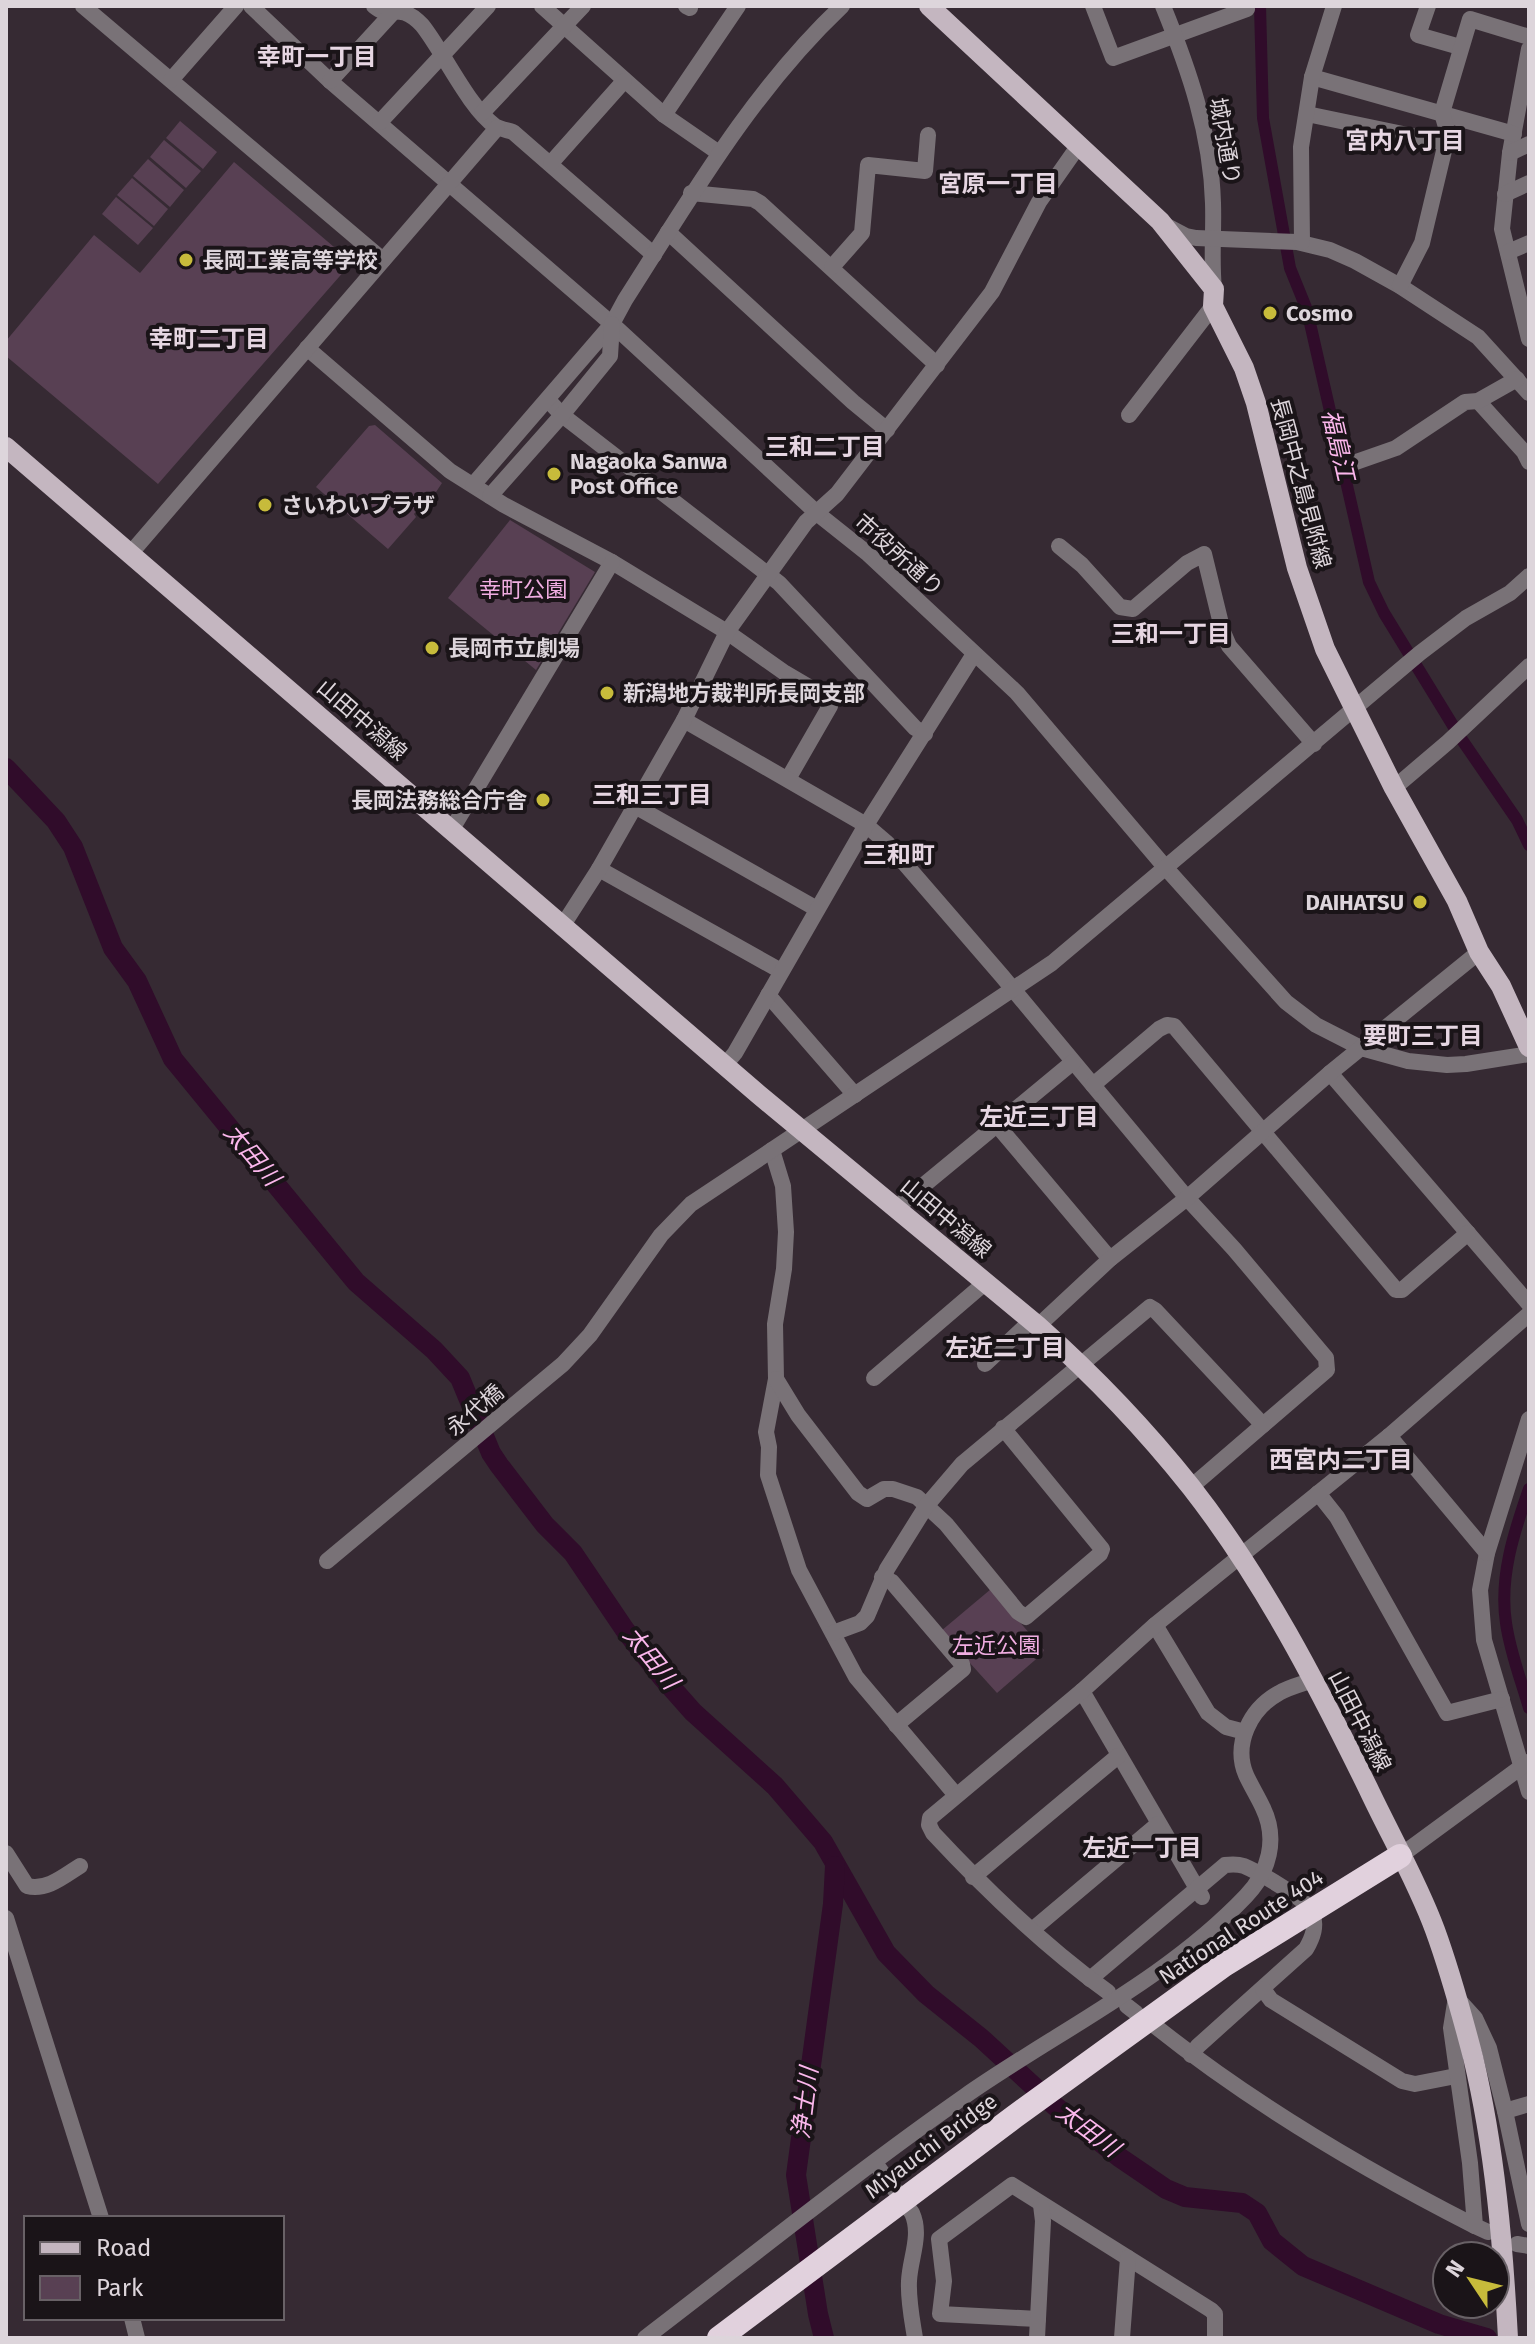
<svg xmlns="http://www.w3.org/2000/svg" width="1535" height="2344" font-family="'Fira Sans','Noto Sans JP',sans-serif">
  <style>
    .green { fill: #584053 }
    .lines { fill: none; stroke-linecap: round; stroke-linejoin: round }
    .canal { stroke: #300c2a; stroke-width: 12 }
    .river { stroke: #300c2a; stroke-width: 20 }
    .minor { stroke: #797277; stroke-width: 16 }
    .major { stroke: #c4b6c0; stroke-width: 20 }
    .highway { stroke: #e1d1dd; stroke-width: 24 }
    .poi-dot { fill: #c7bb3b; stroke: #1a1418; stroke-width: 3 }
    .labels { text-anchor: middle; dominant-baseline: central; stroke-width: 8; stroke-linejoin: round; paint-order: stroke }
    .street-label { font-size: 22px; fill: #ddd5db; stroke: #1a1418 }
    .poi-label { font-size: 22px; font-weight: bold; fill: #ddd5db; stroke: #1a1418; text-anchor: start }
    .park-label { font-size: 22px; fill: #f0ade1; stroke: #1a1418 }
    .neighbourhood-label { font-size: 24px; font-weight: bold; fill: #e6d6e2; stroke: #1a1418 }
    .water-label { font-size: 24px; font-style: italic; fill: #fbb7ec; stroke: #1a1418 }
  </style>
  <rect width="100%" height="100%" fill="#362a33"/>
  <!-- green -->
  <g class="green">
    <polygon points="180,121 217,152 203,169 166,138"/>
    <polygon points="164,140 201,171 186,188 150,157"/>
    <polygon points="148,159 184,190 170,207 133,176"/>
    <polygon points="234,162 347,258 346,269 158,484 6,356 6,341 94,235 140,273"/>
    <polygon points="132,178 168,209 154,226 117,195"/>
    <polygon points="116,197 153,228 138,245 102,214"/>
    <polygon points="375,425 442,483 432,498 429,497 414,514 416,517 388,549 316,487 369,426"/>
    <polygon points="510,520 595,572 536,670 448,598"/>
    <polygon points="991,1589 1044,1650 1042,1654 997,1693 941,1631"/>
  </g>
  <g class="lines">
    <!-- canal -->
    <g class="canal">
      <polyline points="1260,6 1263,118 1290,268 1307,310 1369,582 1384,613 1460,737 1517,820 1529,845"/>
      <path d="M 1529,1489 C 1514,1532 1499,1577 1506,1623 C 1510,1652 1521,1680 1529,1708"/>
    </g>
    <!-- river -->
    <g class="river">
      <polyline points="6,768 56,821 73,847 113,948 137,981 173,1059 356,1282 434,1350 460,1378 491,1453 499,1465 545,1525 573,1553 625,1630 662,1677 693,1712 775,1786 823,1842 886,1953 926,1994 981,2038 1055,2106 1119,2157 1166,2189 1185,2197 1242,2203 1257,2213 1272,2241 1303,2266 1439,2324 1487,2338"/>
      <polyline points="824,2338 818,2314 796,2175 833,1904 835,1866"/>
    </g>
    <!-- minor -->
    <g class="minor">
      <polyline points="83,6 383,260"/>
      <polyline points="251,6 330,81 612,324 818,514 867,553 1017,693 1165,867 1286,1002 1316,1025 1361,1048 1408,1061 1447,1065 1466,1064 1529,1054"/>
      <path d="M 374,6 C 390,20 398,0 422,25 C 443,51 469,108 495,126 C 500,129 507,130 513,132 L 654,255"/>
      <polyline points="542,6 664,115 719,153"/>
      <polyline points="686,6 690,8"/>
      <polyline points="1093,6 1113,58 1247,9"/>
      <path d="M 1163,6 C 1189,70 1211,133 1213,203 C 1214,232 1211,260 1214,289"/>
      <polyline points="1428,6 1418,35 1460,47"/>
      <polyline points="1529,49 1510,153 1502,229 1529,339"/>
      <polyline points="1312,77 1514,134"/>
      <polyline points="171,80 236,6"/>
      <polyline points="330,81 397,8"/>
      <polyline points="482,113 583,6"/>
      <polyline points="1307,114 1446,143"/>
      <polyline points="664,115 738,6"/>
      <polyline points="380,122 488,6"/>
      <polyline points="1510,153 1529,144"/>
      <polyline points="551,163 624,81"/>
      <polyline points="691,193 753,199 760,203 937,365"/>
      <polyline points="1505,194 1529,183"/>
      <polyline points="1167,226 1186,236 1196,238 1297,242 1330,250 1355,261 1400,286 1478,337 1529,393"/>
      <polyline points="668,232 853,402 887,430"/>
      <polyline points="1302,242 1301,147 1312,77 1334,6"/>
      <polyline points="1508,252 1529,243"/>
      <polyline points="832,267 862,233 868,165 925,171 928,135"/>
      <polyline points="1400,286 1422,243 1427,222 1448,134 1442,113 1470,19 1529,37"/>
      <polyline points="307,348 450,471 504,505 612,562 727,632 785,673 831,700 830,706 788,779"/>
      <polyline points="548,400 562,415 779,583 915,728 925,734"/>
      <polyline points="1478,401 1524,452 1529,462"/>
      <polyline points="1129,415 1213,306"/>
      <polyline points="1356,462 1396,448 1465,402 1478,401 1517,379"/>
      <path d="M 473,485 L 612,324 L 625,300 C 691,197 752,91 842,6"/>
      <polyline points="490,496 562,415 610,356 612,324"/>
      <polyline points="1059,546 1082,565 1120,607 1133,609 1187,563 1204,554 1223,632 1229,646 1314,744"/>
      <polyline points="130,554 497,128"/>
      <polyline points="684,720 866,825 887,843 1002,976 1187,1198 1234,1249 1326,1358 1327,1370 1191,1487"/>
      <polyline points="1394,788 1448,742 1529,666"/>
      <polyline points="635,806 817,909"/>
      <polyline points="452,829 612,562"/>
      <polyline points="599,869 781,971"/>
      <polyline points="563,925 599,869 684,720 727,632 806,522 837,494 992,292 1039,202 1079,145"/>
      <polyline points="768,995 855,1095"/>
      <polyline points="725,1065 735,1053 866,825 974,654"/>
      <polyline points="1330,1073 1529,1304"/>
      <polyline points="1093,1085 1159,1029 1167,1025 1174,1026 1396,1290 1402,1290 1468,1233"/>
      <polyline points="997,1125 1110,1259"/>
      <polyline points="772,1150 783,1186 786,1232 784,1269 775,1324 776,1379 766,1432 769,1447 768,1475 799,1570 848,1662 856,1677 955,1794"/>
      <polyline points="896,1208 1073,1062"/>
      <polyline points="1038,1326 1110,1259 1187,1198 1330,1073 1479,952"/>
      <polyline points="985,1364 1031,1321"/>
      <polyline points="874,1378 986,1282"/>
      <polyline points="776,1379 798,1415 858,1493 867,1499 884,1489 893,1489 917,1497 946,1524 1018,1612 1026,1617 1100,1554 1102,1549 1003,1428"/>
      <polyline points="1529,1419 1487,1553 1480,1590 1484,1640 1529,1792"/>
      <polyline points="1389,1436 1487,1553"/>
      <polyline points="1318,1493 1337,1517 1447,1713 1502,1699"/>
      <polyline points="327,1561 563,1364 590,1335 661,1235 691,1204 1052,963 1420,653 1466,618 1510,593 1529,576"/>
      <polyline points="882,1577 892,1582 962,1664 963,1669 896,1725"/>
      <polyline points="1155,1625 1208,1713 1226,1727 1245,1732"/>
      <polyline points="833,1633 860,1623 867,1616 887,1569 927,1505 962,1464 1150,1307 1155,1310 1263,1425"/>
      <polyline points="1082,1691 1202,1897"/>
      <path d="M 6,1853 L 27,1886 C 47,1891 64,1876 80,1866"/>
      <polyline points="1400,1856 1528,1762"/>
      <polyline points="973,1877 1118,1756"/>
      <polyline points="6,1918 101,2218"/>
      <polyline points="1032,1930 1158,1824"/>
      <path d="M 1090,1979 L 1225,1865 C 1232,1864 1238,1864 1244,1866 C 1258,1872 1308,1900 1312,1912 C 1317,1926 1313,1937 1306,1949 L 1198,2046 L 1191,2055"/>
      <polyline points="1263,1989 1271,2000 1402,2081 1415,2084 1456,2076"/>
      <path d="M 1108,1992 C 1044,1946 987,1891 933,1833 L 929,1825 L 930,1818 L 1082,1691 L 1155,1625 L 1389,1436 L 1529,1314"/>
      <polyline points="1127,2006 1136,2013"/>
      <path d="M 1155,2026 C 1254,2105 1363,2169 1475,2226"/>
      <polyline points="1505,2111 1529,2104"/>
      <path d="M 875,2163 L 912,2213 C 922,2235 910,2258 909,2281 C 908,2300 912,2319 915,2338"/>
      <polyline points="1488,2232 1475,2226 1470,2163 1451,2028 1456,1997 1475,2018 1489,2048 1505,2111 1529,2224"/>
      <polyline points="1517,2244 1529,2246"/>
      <polyline points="132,2318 137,2338"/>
      <polyline points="1038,2319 940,2314 944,2281 939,2239 1012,2185 1211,2310 1215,2314 1215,2338"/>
      <path d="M 645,2338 C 751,2257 855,2173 965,2096 C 1058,2031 1166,1980 1246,1896 C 1269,1872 1278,1839 1263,1808 C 1258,1797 1251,1786 1246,1775 C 1233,1744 1250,1709 1279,1693 C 1289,1687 1302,1684 1313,1680"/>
      <polyline points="1037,2338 1043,2221 1041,2205"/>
      <polyline points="1122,2338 1128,2258"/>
    </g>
    <!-- major -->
    <g class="major">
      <polyline points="929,6 1160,221 1214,289 1213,306 1244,368 1256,403 1297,568 1325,649 1394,788 1457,901 1479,952 1501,986 1529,1047"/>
      <path d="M 6,447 L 758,1094 L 1038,1326 C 1093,1375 1145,1429 1191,1487 C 1263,1579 1317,1684 1368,1788 C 1390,1835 1417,1881 1435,1930 C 1450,1971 1462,2015 1473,2057 C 1495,2149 1503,2244 1508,2338"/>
    </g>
    <!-- highway -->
    <polyline class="highway" points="719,2338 1014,2117 1224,1965 1400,1856"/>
  </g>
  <!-- markers -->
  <g class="poi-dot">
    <circle cx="186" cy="260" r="8"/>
    <circle cx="1270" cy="313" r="8"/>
    <circle cx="554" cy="474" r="8"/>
    <circle cx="265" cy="505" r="8"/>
    <circle cx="432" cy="648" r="8"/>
    <circle cx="607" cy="693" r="8"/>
    <circle cx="543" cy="800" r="8"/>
    <circle cx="1420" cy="902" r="8"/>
  </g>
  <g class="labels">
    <!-- street labels -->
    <g class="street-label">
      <text transform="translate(1225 141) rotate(80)">城内通り</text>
      <text transform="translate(1301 483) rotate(75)">長岡中之島見附線</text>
      <text transform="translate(899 555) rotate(42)">市役所通り</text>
      <text transform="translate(362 720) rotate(41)">山田中潟線</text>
      <text transform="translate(946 1218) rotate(40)">山田中潟線</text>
      <text transform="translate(475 1410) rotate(-40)">永代橋</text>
      <text transform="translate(1360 1721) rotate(63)">山田中潟線</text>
      <text transform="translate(1241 1927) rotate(-33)">National Route 404</text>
      <text transform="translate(931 2146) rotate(-37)">Miyauchi Bridge</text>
    </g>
    <!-- poi labels -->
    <g class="poi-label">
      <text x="202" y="260">長岡工業高等学校</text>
      <text x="1286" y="313">Cosmo</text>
      <text x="570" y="461">Nagaoka Sanwa<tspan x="570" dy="25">Post Office</tspan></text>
      <text x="281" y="505">さいわいプラザ</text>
      <text x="448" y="648">長岡市立劇場</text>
      <text x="623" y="693">新潟地方裁判所長岡支部</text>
      <text x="527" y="800" text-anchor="end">長岡法務総合庁舎</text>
      <text x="1404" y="902" text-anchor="end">DAIHATSU</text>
    </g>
    <!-- park labels -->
    <g class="park-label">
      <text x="523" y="589">幸町公園</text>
      <text x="996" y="1645">左近公園</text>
    </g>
    <!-- neighbourhood labels -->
    <g class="neighbourhood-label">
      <text x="317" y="57">幸町一丁目</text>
      <text x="1405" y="141">宮内八丁目</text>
      <text x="998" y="184">宮原一丁目</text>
      <text x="209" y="339">幸町二丁目</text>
      <text x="825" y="447">三和二丁目</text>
      <text x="1171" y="634">三和一丁目</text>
      <text x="652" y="795">三和三丁目</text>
      <text x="899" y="855">三和町</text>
      <text x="1423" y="1036">要町三丁目</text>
      <text x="1039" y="1117">左近三丁目</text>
      <text x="1005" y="1348">左近二丁目</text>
      <text x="1341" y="1460">西宮内二丁目</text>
      <text x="1142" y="1848">左近一丁目</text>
    </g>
    <!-- water labels -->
    <g class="water-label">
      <text transform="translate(1338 445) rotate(77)">福島江</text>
      <text transform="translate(252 1155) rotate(50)">太田川</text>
      <text transform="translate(651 1658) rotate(51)">太田川</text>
      <text transform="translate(805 2103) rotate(-83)">浄土川</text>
      <text transform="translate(1088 2130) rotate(37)">太田川</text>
    </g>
  </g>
  <!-- border -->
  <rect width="1535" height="2344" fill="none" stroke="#ddd5db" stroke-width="16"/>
  <!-- legend -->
  <rect x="24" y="2216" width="260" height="104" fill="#1a1418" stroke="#686166" stroke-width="2"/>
  <rect x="40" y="2242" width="40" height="12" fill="#c4b6c0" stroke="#686166" stroke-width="2"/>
  <text x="96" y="2256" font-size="24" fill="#ddd5db">Road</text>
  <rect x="40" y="2276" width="40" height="24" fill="#584053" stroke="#686166" stroke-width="2"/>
  <text x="96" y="2296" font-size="24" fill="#ddd5db">Park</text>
  <!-- north arrow -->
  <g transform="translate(1471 2280) rotate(305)"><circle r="38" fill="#1a1418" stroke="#686166" stroke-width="2"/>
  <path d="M0-6L14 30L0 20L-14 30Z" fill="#c7bb3b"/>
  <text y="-12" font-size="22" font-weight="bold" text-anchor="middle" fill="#ddd5db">N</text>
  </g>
</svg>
